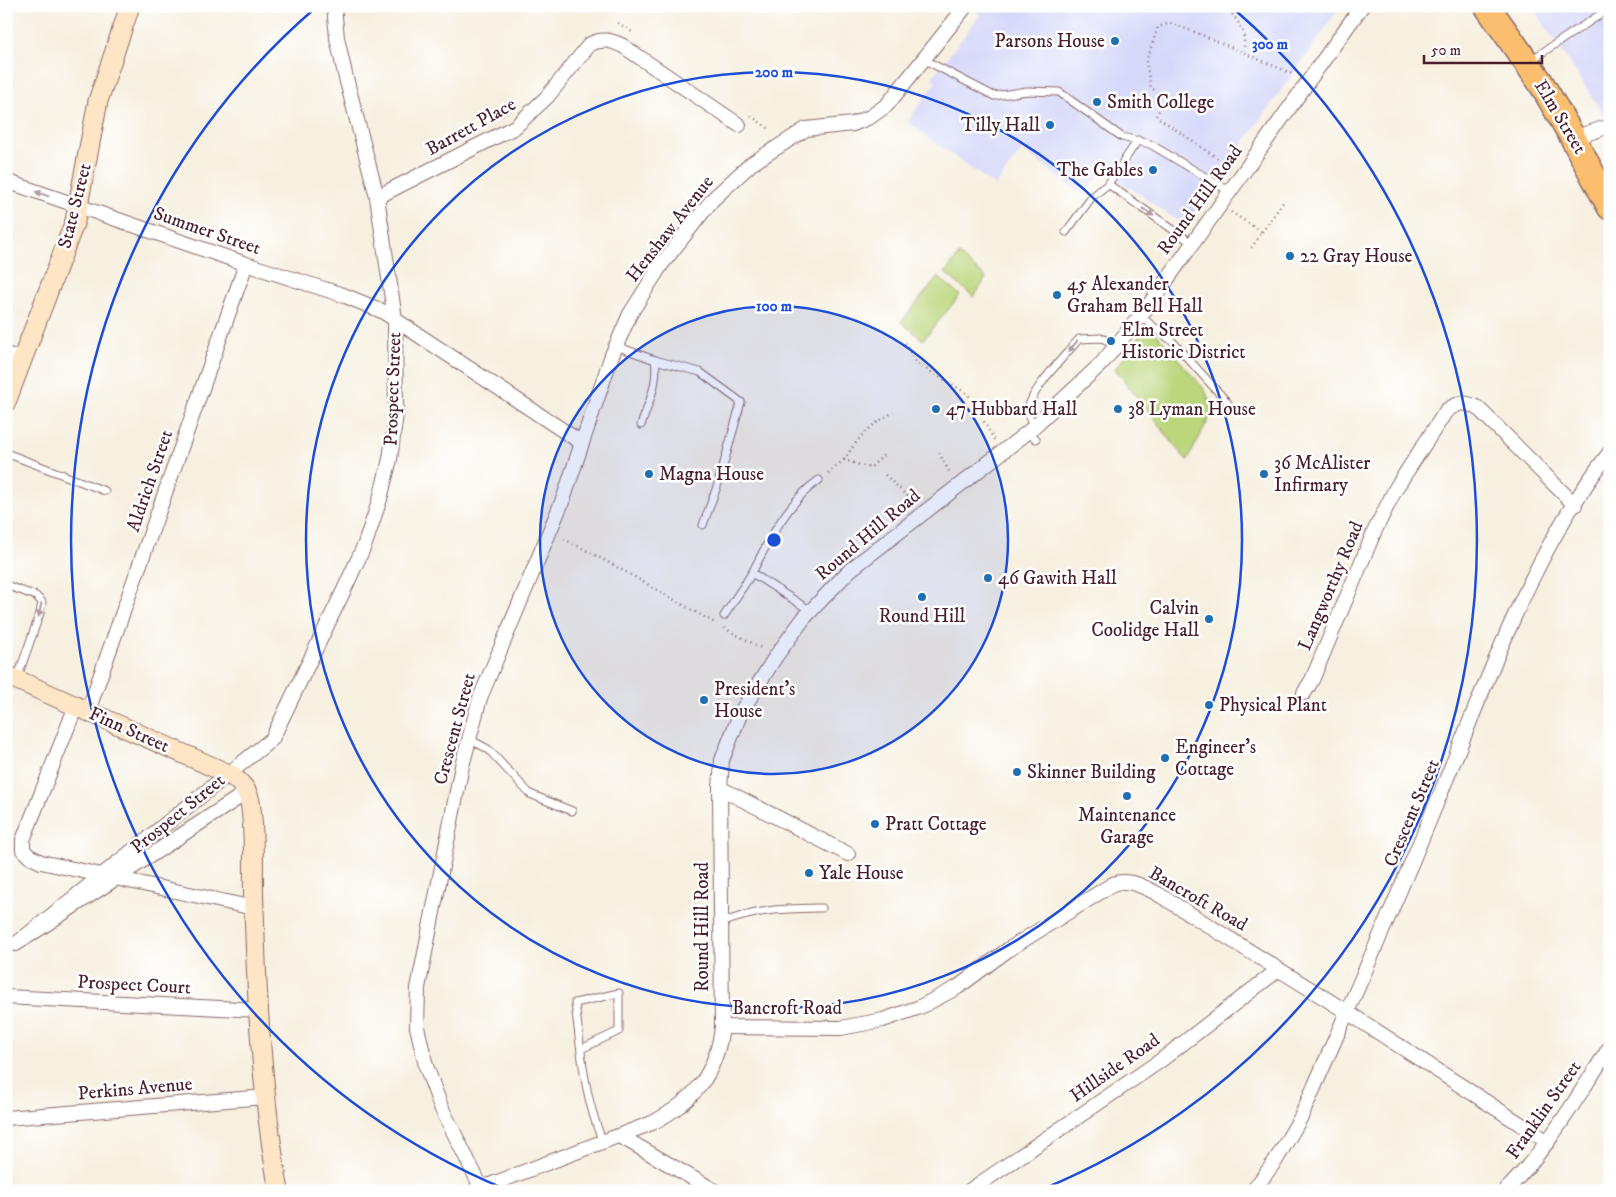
<svg xmlns="http://www.w3.org/2000/svg" width="1616" height="1197" font-family="'IM FELL DW Pica',serif">
  <style>
    .built { fill: #d5d8f9 }
    .green { fill: #bcd67c; stroke: #837a54 }
    .lines { fill: none; stroke-linecap: round; stroke-linejoin: round }
    .lane-casing { stroke: #87686a; stroke-width: 9 }
    .street-casing { stroke: #87686a; stroke-width: 16 }
    .secondary-casing { stroke: #87686a; stroke-width: 21 }
    .highway-casing { stroke: #87686a; stroke-width: 28 }
    .path { stroke: #87686a; stroke-width: 2.5; stroke-dasharray: 1 4; stroke-linecap: butt }
    .lane { stroke: #fff; stroke-width: 7 }
    .street { stroke: #fff; stroke-width: 14 }
    .secondary { stroke: #fde5c5; stroke-width: 19 }
    .highway { stroke: #fbbe6e; stroke-width: 25 }
    .oneway { fill: #ae9aa0 }
    .ring { fill: none; stroke: #1d4ed8; stroke-width: 2.5 }
    .poi-dot { fill: #1f6fb2; stroke: #fff; stroke-width: 2 }
    .labels { text-anchor: middle; dominant-baseline: central; stroke-width: 5; stroke-linejoin: round; paint-order: stroke }
    .poi-label { font-size: 19px; fill: #4a1f2b; stroke: #fff; text-anchor: start }
    .street-label { font-size: 19px; fill: #4a1f2b; stroke: #fff }
    .centre { fill: #1d4ed8; stroke: #fff; stroke-width: 2.5 }
    .ring-label { font-size: 15px; text-anchor: middle; font-weight: bold; fill: #1d4ed8; stroke: #fff; stroke-width: 5; stroke-linejoin: round; paint-order: stroke }
  </style>
  <rect width="100%" height="100%" fill="#fff"/>
  <filter id="ink" filterUnits="userSpaceOnUse"><feTurbulence type="fractalNoise" baseFrequency=".02" numOctaves="2"/><feDisplacementMap in="SourceGraphic" scale="10" xChannelSelector="R" yChannelSelector="G"/><feConvolveMatrix kernelMatrix="1 2 1 2 8 2 1 2 1" color-interpolation-filters="sRGB"/></filter>
  <filter id="wash" filterUnits="userSpaceOnUse"><feTurbulence type="fractalNoise" baseFrequency=".0096" numOctaves="4" result="noise"/><feDisplacementMap in="SourceGraphic" scale="20" xChannelSelector="R" yChannelSelector="G"/><feGaussianBlur stdDeviation="1.12" result="paint"/><feColorMatrix in="noise" values="0 0 0 0 0 0 0 0 0 0 0 0 0 0 0 0 0 1.4 0 .05"/><feComposite in="paint" operator="in"/></filter>
  <g filter="url(#wash)">
    <rect width="100%" height="100%" fill="#f7f0e0"/>
    <!-- built -->
    <g class="built">
      <polygon points="970,6 1341,6 1185,226 1103,170 1083,195 1022,150 995,186 907,122 936,82 932,78 980,15"/>
      <polygon points="1532,6 1610,6 1610,125 1604,115"/>
    </g>
    <!-- green -->
    <g class="green">
      <polygon points="959,255 986,278 974,297 945,273"/>
      <polygon points="938,277 960,295 923,340 901,322"/>
      <polygon points="1148,324 1205,390 1213,411 1187,461 1115,369"/>
    </g>
  </g>
  <g filter="url(#ink)">
    <g class="lines">
      <!-- lane casing -->
      <g class="lane-casing">
        <g id="lane">
          <polyline points="923,59 994,96 1027,91 1059,92 1122,137 1150,144 1229,191"/>
          <polyline points="1531,60 1610,8"/>
          <polyline points="1108,184 1192,243"/>
          <polyline points="1066,232 1092,197 1108,184 1138,140"/>
          <polyline points="1140,316 1172,341 1228,403"/>
          <path d="M 616,346 L 655,360 C 659,382 648,405 641,425"/>
          <polyline points="655,360 700,372 741,402 719,481 703,525"/>
          <path d="M 1034,427 C 1031,422 1029,418 1028,412 C 1028,392 1066,355 1079,339 L 1101,338 L 1117,344"/>
          <polyline points="1028,432 1036,439"/>
          <polyline points="6,453 105,491"/>
          <polyline points="6,585 36,596 42,602 40,613 17,679"/>
          <path d="M 811,611 L 752,573 C 768,541 789,500 819,480"/>
          <polyline points="724,616 752,573"/>
          <polyline points="469,739 488,749 530,794 572,811"/>
          <path d="M 721,923 C 760,909 780,909 822,908"/>
          <path d="M 581,1049 L 619,1031 L 619,993 L 575,1003 C 581,1050 584,1098 603,1142"/>
        </g>
      </g>
      <!-- street casing -->
      <g class="street-casing">
        <g id="street">
          <polyline points="1573,138 1610,126"/>
          <polyline points="6,181 246,264 343,295 382,311 582,443 564,497 480,698 462,766 418,988 417,1027 426,1066 441,1107 483,1191"/>
          <path d="M 377,197 L 515,127 L 547,97 L 590,44 C 603,38 611,40 623,46 L 739,125"/>
          <polyline points="6,354 22,360"/>
          <polyline points="582,443 612,355 630,314 661,265 713,199 751,164 806,129 853,124 870,117 887,105 966,6"/>
          <path d="M 1304,693 L 1312,680 L 1375,530 L 1396,488 L 1446,411 C 1458,402 1465,401 1478,408 L 1575,505"/>
          <polyline points="76,706 23,840 23,850 29,856 41,862 254,908"/>
          <polyline points="88,711 246,264"/>
          <polyline points="720,788 848,854"/>
          <polyline points="247,792 16,944 272,739 344,590 365,544 380,499 390,459 396,414 395,319 377,197 345,74 337,38 334,6"/>
          <polyline points="6,997 259,1010"/>
          <path d="M 722,1027 L 841,1028 L 883,1020 L 920,1007 L 958,987 L 1009,949 L 1113,884 C 1129,878 1144,887 1158,894 L 1347,1012 L 1548,1142"/>
          <polyline points="6,1118 266,1097"/>
          <polyline points="620,1136 715,1191"/>
          <path d="M 474,1191 L 652,1123 C 694,1101 716,1075 722,1027 L 720,788 L 722,760 L 741,712 L 776,656 L 804,618 L 850,570 L 1028,432 L 1102,363 L 1146,309 L 1362,6"/>
          <polyline points="969,1191 1160,1061 1278,970"/>
          <path d="M 1253,1191 L 1276,1160 L 1301,1117 C 1350,1005 1400,893 1446,780 C 1493,667 1534,549 1610,452"/>
          <path d="M 1505,1191 C 1548,1149 1577,1097 1610,1047"/>
        </g>
      </g>
      <!-- secondary casing -->
      <g class="secondary-casing">
        <g id="secondary">
          <polyline points="6,402 75,221 98,101 130,6"/>
          <path d="M 6,675 L 231,775 C 240,783 248,789 250,802 C 256,836 252,873 254,908 C 257,1002 262,1098 279,1191"/>
        </g>
      </g>
      <!-- highway casing -->
      <g class="highway-casing">
        <polyline id="highway" points="1487,6 1541,83 1573,138 1610,207"/>
      </g>
      <!-- path -->
      <g class="path">
        <polyline points="1132,6 1132,7"/>
        <path d="M 1226,6 C 1240,25 1245,27 1244,51"/>
        <polyline points="618,23 632,32"/>
        <polyline points="502,116 517,103"/>
        <polyline points="751,116 768,128"/>
        <polyline points="1230,167 1156,116 1166,98 1151,88 1146,62 1158,27 1170,23 1200,34 1295,75"/>
        <polyline points="1231,212 1262,232 1250,250"/>
        <polyline points="1262,232 1284,201"/>
        <polyline points="905,343 916,363 968,394 995,441"/>
        <polyline points="939,453 951,475"/>
        <path d="M 844,460 C 859,436 869,426 894,412"/>
        <polyline points="828,473 844,460 870,468 884,455"/>
        <polyline points="885,475 915,503"/>
        <path d="M 564,539 C 616,565 665,595 715,623"/>
        <polyline points="724,628 763,649"/>
      </g>
      <!-- lane -->
      <use href="#lane" class="lane"/>
      <!-- street -->
      <use href="#street" class="street"/>
      <!-- secondary -->
      <use href="#secondary" class="secondary"/>
      <!-- highway -->
      <use href="#highway" class="highway"/>
    </g>
    <!-- one-way arrows -->
    <defs><path id="oneway-solid" d="M-6-.8H1V-3.2L6.5 0L1 3.2V.8H-6Z" transform="scale(1.25)"/></defs>
    <g class="oneway">
      <use href="#oneway-solid" transform="translate(42 194) rotate(-161)"/>
      <use href="#oneway-solid" transform="translate(1148 212) rotate(35)"/>
      <use href="#oneway-solid" transform="translate(1073 346) rotate(130)"/>
      <use href="#oneway-solid" transform="translate(40 610) rotate(102)"/>
    </g>
  </g>
  <!-- distance rings -->
  <circle cx="774" cy="540" r="234" fill="#1d4ed8" fill-opacity=".12"/>
  <g class="ring">
    <circle cx="774" cy="540" r="234"/>
    <circle cx="774" cy="540" r="468"/>
    <path d="M505 1189A702 702 0 0 1 313 10M1235 10A702 702 0 0 1 1043 1189"/>
  </g>
  <!-- markers -->
  <g class="poi-dot">
    <circle cx="1115" cy="41" r="5"/>
    <circle cx="1097" cy="102" r="5"/>
    <circle cx="1050" cy="125" r="5"/>
    <circle cx="1153" cy="170" r="5"/>
    <circle cx="1290" cy="256" r="5"/>
    <circle cx="1057" cy="295" r="5"/>
    <circle cx="1111" cy="341" r="5"/>
    <circle cx="936" cy="409" r="5"/>
    <circle cx="1118" cy="409" r="5"/>
    <circle cx="649" cy="474" r="5"/>
    <circle cx="1264" cy="474" r="5"/>
    <circle cx="988" cy="578" r="5"/>
    <circle cx="922" cy="597" r="5"/>
    <circle cx="1209" cy="619" r="5"/>
    <circle cx="704" cy="700" r="5"/>
    <circle cx="1209" cy="705" r="5"/>
    <circle cx="1165" cy="758" r="5"/>
    <circle cx="1017" cy="772" r="5"/>
    <circle cx="1127" cy="796" r="5"/>
    <circle cx="875" cy="824" r="5"/>
    <circle cx="809" cy="873" r="5"/>
  </g>
  <g class="labels">
    <!-- poi labels -->
    <g class="poi-label">
      <text x="1105" y="41" text-anchor="end">Parsons House</text>
      <text x="1107" y="102">Smith College</text>
      <text x="1040" y="125" text-anchor="end">Tilly Hall</text>
      <text x="1143" y="170" text-anchor="end">The Gables</text>
      <text x="1300" y="256">22 Gray House</text>
      <text x="1067" y="284">45 Alexander<tspan x="1067" dy="22">Graham Bell Hall</tspan></text>
      <text x="1121" y="330">Elm Street<tspan x="1121" dy="22">Historic District</tspan></text>
      <text x="946" y="409">47 Hubbard Hall</text>
      <text x="1128" y="409">38 Lyman House</text>
      <text x="1274" y="463">36 McAlister<tspan x="1274" dy="22">Infirmary</tspan></text>
      <text x="659" y="474">Magna House</text>
      <text x="998" y="578">46 Gawith Hall</text>
      <text x="1199" y="608" text-anchor="end">Calvin<tspan x="1199" dy="22">Coolidge Hall</tspan></text>
      <text x="922" y="616" text-anchor="middle">Round Hill</text>
      <text x="714" y="689">President's<tspan x="714" dy="22">House</tspan></text>
      <text x="1219" y="705">Physical Plant</text>
      <text x="1175" y="747">Engineer's<tspan x="1175" dy="22">Cottage</tspan></text>
      <text x="1027" y="772">Skinner Building</text>
      <text x="1127" y="815" text-anchor="middle">Maintenance<tspan x="1127" dy="22">Garage</tspan></text>
      <text x="885" y="824">Pratt Cottage</text>
      <text x="819" y="873">Yale House</text>
    </g>
    <!-- street labels -->
    <g class="street-label">
      <text transform="translate(1560 117) rotate(59)">Elm Street</text>
      <text transform="translate(471 127) rotate(-29)">Barrett Place</text>
      <text transform="translate(1200 200) rotate(-54)">Round Hill Road</text>
      <text transform="translate(75 206) rotate(-76)">State Street</text>
      <text transform="translate(670 229) rotate(-52)">Henshaw Avenue</text>
      <text transform="translate(207 231) rotate(19)">Summer Street</text>
      <text transform="translate(393 389) rotate(-88)">Prospect Street</text>
      <text transform="translate(150 481) rotate(-71)">Aldrich Street</text>
      <text transform="translate(868 535) rotate(-40)">Round Hill Road</text>
      <text transform="translate(1331 586) rotate(-67)">Langworthy Road</text>
      <text transform="translate(455 729) rotate(-75)">Crescent Street</text>
      <text transform="translate(129 730) rotate(24)">Finn Street</text>
      <text transform="translate(1412 813) rotate(-67)">Crescent Street</text>
      <text transform="translate(178 814) rotate(-39)">Prospect Street</text>
      <text transform="translate(1198 899) rotate(30)">Bancroft Road</text>
      <text transform="translate(702 927) rotate(-90)">Round Hill Road</text>
      <text transform="translate(134 985) rotate(3)">Prospect Court</text>
      <text x="787" y="1008">Bancroft Road</text>
      <text transform="translate(1115 1068) rotate(-35)">Hillside Road</text>
      <text transform="translate(135 1089) rotate(-5)">Perkins Avenue</text>
      <text transform="translate(1544 1110) rotate(-55)">Franklin Street</text>
    </g>
  </g>
  <circle cx="774" cy="540" r="8" class="centre"/>
  <g class="ring-label">
    <text x="1270" y="49">300 m</text>
    <text x="774" y="77">200 m</text>
    <text x="774" y="311">100 m</text>
  </g>
  <!-- margin -->
  <rect width="1616" height="1197" fill="none" stroke="#fff" stroke-width="25"/>
  <!-- scale -->
  <path d="M1424 55v8h118v-8" fill="none" stroke="#4a1f2b" stroke-width="2.5"/>
  <text x="1431" y="55" font-size="15" fill="#4a1f2b" stroke="#ffffff" stroke-width="4" paint-order="stroke">50 m</text>
</svg>
